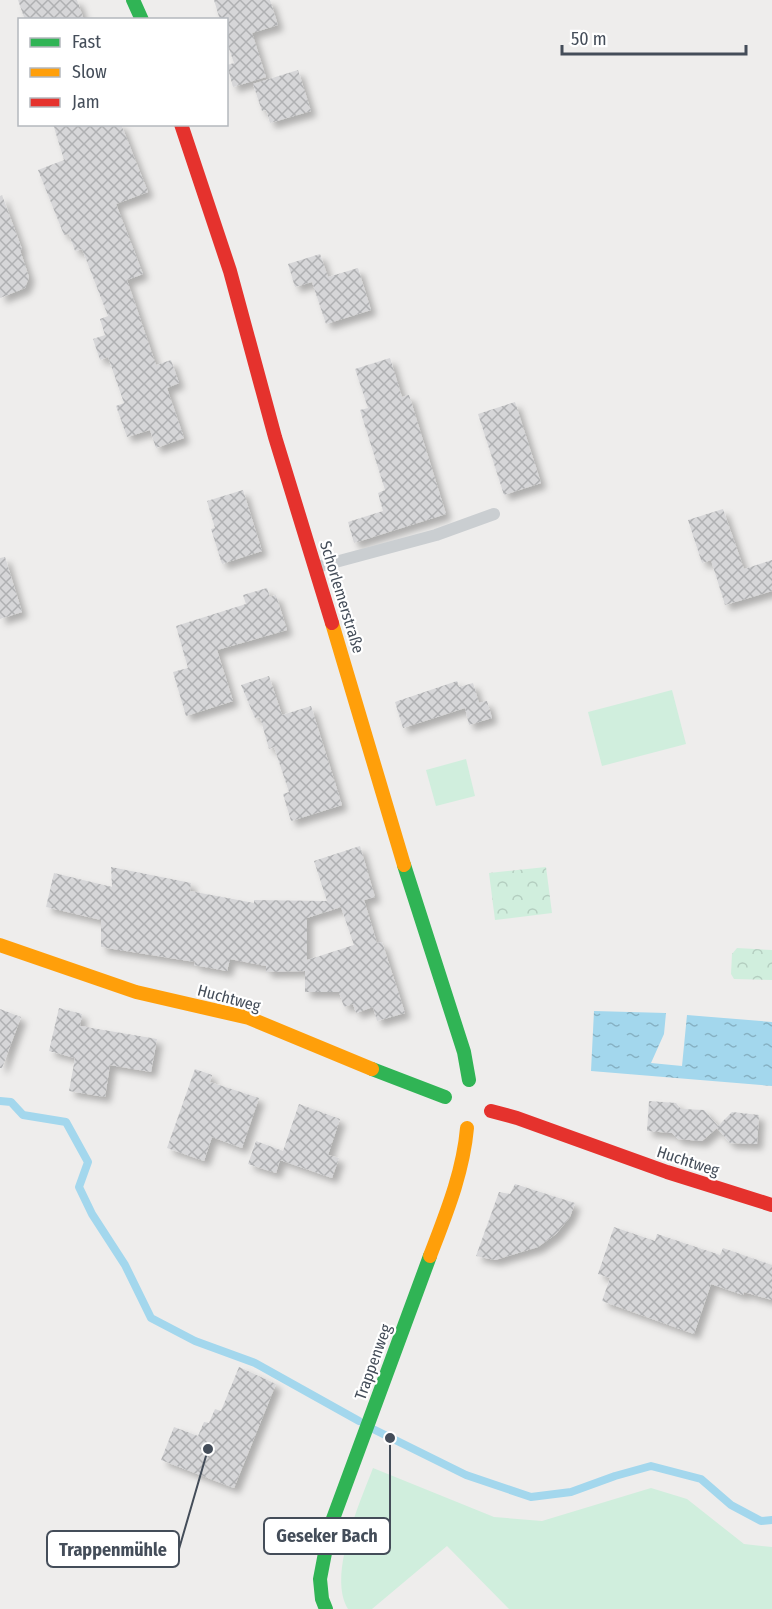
<svg xmlns="http://www.w3.org/2000/svg" width="772" height="1609" font-family="'Fira Sans Condensed',sans-serif">
  <style>
    .grass { fill: #d0eedd }
    .forest { fill: url(#forest-crowns) }
    .water { fill: url(#water-ripples) }
    .lines { fill: none; stroke-linecap: round; stroke-linejoin: round }
    .stream { stroke: #a3d7ed; stroke-width: 8 }
    .building { fill: url(#building-cross-hatch); fill-rule: evenodd; filter: url(#shadow) }
    .lane { stroke: #caced1; stroke-width: 12 }
    .fast { stroke: #30b455; stroke-width: 14 }
    .slow { stroke: #ff9f0a; stroke-width: 14 }
    .jam { stroke: #e5322d; stroke-width: 14 }
    .labels { text-anchor: middle; dominant-baseline: central; stroke-width: 4.5; stroke-linejoin: round; paint-order: stroke }
    .street-label { font-size: 16px; fill: #444d59; stroke: #fff }
    .leader { fill: none; stroke: #444d59; stroke-width: 2 }
    .callout-dot { fill: #444d59; stroke: #fff; stroke-width: 2 }
    .callout { fill: #fff; stroke: #444d59; stroke-width: 2 }
    .callout-label { font-size: 18px; text-anchor: middle; font-weight: bold; fill: #444d59 }
  </style>
  <defs>
    <pattern id="forest-crowns" width="20" height="18" patternUnits="userSpaceOnUse" patternTransform="scale(1.5)"><rect width="20" height="18" fill="#d0eedd"/><path d="M2 6a3 3 0 1 1 6 0M12 15a3 3 0 1 1 6 0" fill="none" stroke="#b4cec0"/></pattern>
    <pattern id="water-ripples" width="26" height="14" patternUnits="userSpaceOnUse" patternTransform="scale(1.5)"><rect width="26" height="14" fill="#a3d7ed"/><path d="M2 4q2-2 4 0t4 0M15 11q2-2 4 0t4 0" fill="none" stroke="#86b1c3"/></pattern>
    <pattern id="building-cross-hatch" width="8" height="8" patternUnits="userSpaceOnUse" patternTransform="scale(1.5)"><rect width="8" height="8" fill="#d6d6d8"/><path d="M0 0l8 8M0 8l8-8" fill="none" stroke="#afb0b2"/></pattern>
    <filter id="shadow"><feDropShadow dx="5.5" dy="5.5" stdDeviation="3" flood-color="#0004"/></filter>
  </defs>
  <rect width="100%" height="100%" fill="#eeedec"/>
  <!-- grass -->
  <g class="grass">
    <polygon points="672,690 686,744 602,766 588,712"/>
    <polygon points="466,759 475,796 436,806 426,770"/>
    <path d="M 373,1468 L 494,1517 L 542,1521 L 651,1488 L 687,1499 L 744,1544 L 772,1547 L 772,1609 L 509,1609 L 447,1546 L 372,1609 L 348,1609 C 327,1576 360,1502 373,1468 Z"/>
  </g>
  <!-- forest -->
  <g class="forest">
    <polygon points="546,867 552,913 495,920 489,873"/>
    <polygon points="737,948 772,950 772,980 734,979 731,974 732,954"/>
  </g>
  <!-- water -->
  <polygon class="water" points="594,1011 666,1013 664,1034 651,1063 682,1066 687,1015 772,1022 772,1086 591,1071"/>
  <g class="lines">
    <!-- stream -->
    <g class="stream">
      <polyline points="0,1101 11,1102 23,1115 66,1122 88,1162 79,1187 92,1214 125,1265 151,1318 195,1341 255,1363 359,1421"/>
      <polyline points="375,1430 466,1475 531,1497 571,1492 615,1476 651,1466 701,1479 731,1505 761,1521 772,1520"/>
    </g>
  </g>
  <!-- building -->
  <g class="building">
    <polygon points="18,0 77,0 84,20 25,20"/>
    <polygon points="214,0 270,0 278,25 252,33 266,77 233,87 227,65 234,63 226,40 226,20 220,20"/>
    <polygon points="298,70 311,111 270,123 266,110 262,111 253,84"/>
    <polygon points="53,124 121,124 148,192 116,204 143,274 127,280 156,365 171,360 179,383 167,388 184,438 156,448 150,430 127,437 116,406 124,403 108,357 100,360 93,339 105,335 100,319 108,316 82,249 75,251 69,234 64,235 38,170 64,160"/>
    <polygon points="2,195 22,249 20,250 29,277 25,288 0,298 0,196"/>
    <polygon points="320,254 328,277 358,268 371,310 326,324 312,282 295,287 288,264"/>
    <polygon points="390,358 402,397 409,395 446,514 354,543 348,522 383,511 378,493 385,490 360,410 368,408 355,369"/>
    <polygon points="515,402 541,483 504,495 478,414"/>
    <polygon points="243,490 262,551 222,564 211,529 215,528 207,501"/>
    <polygon points="723,509 744,569 772,560 772,591 725,605 711,560 702,563 688,520"/>
    <polygon points="5,557 22,612 0,619 0,558"/>
    <polygon points="267,588 270,597 276,595 287,630 217,650 233,701 186,716 173,672 188,668 176,626 246,604 243,595"/>
    <polygon points="269,676 282,715 311,706 342,805 291,821 283,794 289,792 274,747 269,749 260,717 255,718 241,685"/>
    <polygon points="457,681 459,687 473,683 479,703 487,701 492,718 469,725 465,708 403,728 395,702"/>
    <path d="M 360,846 L 375,897 L 364,900 L 377,943 L 382,942 L 405,1013 L 377,1021 L 373,1007 L 356,1013 L 353,1004 L 344,1007 L 339,992 L 305,992 L 305,971 L 266,972 L 266,966 L 230,959 L 227,971 L 194,965 L 195,962 L 101,947 L 101,920 L 46,907 L 54,873 L 112,887 L 111,867 L 191,883 L 190,891 L 254,903 L 254,900 L 327,901 L 314,861 ZM 341,907 L 354,945 L 307,960 L 307,918 Z"/>
    <polygon points="59,1008 82,1014 80,1026 157,1039 151,1072 110,1065 105,1097 69,1091 75,1058 49,1051"/>
    <polygon points="0,1009 21,1017 2,1068 0,1068"/>
    <polygon points="195,1069 212,1075 210,1082 259,1098 242,1148 212,1137 204,1161 167,1148"/>
    <polygon points="649,1101 676,1103 681,1109 704,1110 718,1126 732,1112 759,1115 757,1144 730,1143 717,1128 702,1141 678,1139 672,1133 647,1131"/>
    <polygon points="299,1104 340,1119 328,1155 339,1158 332,1178 280,1160 276,1173 248,1164 256,1141 283,1151"/>
    <polygon points="515,1184 575,1203 570,1217 556,1234 538,1247 495,1260 476,1256 499,1192 510,1194"/>
    <polygon points="614,1227 655,1241 657,1234 720,1255 723,1248 772,1265 772,1300 744,1292 743,1295 711,1284 694,1334 602,1301 610,1278 598,1274"/>
    <polygon points="239,1367 276,1384 234,1488 161,1460 174,1427 198,1436 204,1422 209,1423 215,1409 221,1411"/>
  </g>
  <g class="lines">
    <!-- lane -->
    <polyline class="lane" points="317,567 436,535 494,514"/>
    <!-- fast -->
    <g class="fast">
      <polyline points="133,0 142,20"/>
      <polyline points="404,865 464,1052 469,1080"/>
      <polyline points="372,1069 445,1097"/>
      <polyline points="326,1609 322,1599 320,1579 330,1527 430,1256"/>
    </g>
    <!-- slow -->
    <g class="slow">
      <polyline points="332,623 404,865"/>
      <polyline points="0,945 136,992 249,1018 372,1069"/>
      <path d="M 430,1256 C 446,1214 463,1173 467,1128"/>
    </g>
    <!-- jam -->
    <g class="jam">
      <polyline points="181,124 230,271 275,437 332,623"/>
      <polyline points="491,1111 517,1118 667,1172 772,1205"/>
    </g>
  </g>
  <g class="labels">
    <!-- street labels -->
    <g class="street-label">
      <text transform="translate(342 597) rotate(73)">Schorlemerstraße</text>
      <text transform="translate(229 998) rotate(15)">Huchtweg</text>
      <text transform="translate(688 1161) rotate(18)">Huchtweg</text>
      <text transform="translate(373 1362) rotate(-70)">Trappenweg</text>
    </g>
  </g>
  <!-- callouts -->
  <path class="leader" d="M390 1438L390 1536M208 1449L179 1549"/>
  <g class="callout-dot">
    <circle cx="390" cy="1438" r="6"/>
    <circle cx="208" cy="1449" r="6"/>
  </g>
  <g class="callout">
    <rect x="264" y="1518" width="126" height="36" rx="6"/>
    <rect x="47" y="1531" width="132" height="36" rx="6"/>
  </g>
  <g class="callout-label">
    <text x="327" y="1542">Geseker Bach</text>
    <text x="113" y="1556">Trappenmühle</text>
  </g>
  <!-- legend -->
  <rect x="18" y="18" width="210" height="108" fill="#ffffff" stroke="#b4b8bd" stroke-width="1.5"/>
  <rect x="30" y="38" width="30" height="9" fill="#30b455" stroke="#b4b8bd" stroke-width="1.5"/>
  <text x="72" y="48" font-size="18" fill="#444d59">Fast</text>
  <rect x="30" y="68" width="30" height="9" fill="#ff9f0a" stroke="#b4b8bd" stroke-width="1.5"/>
  <text x="72" y="78" font-size="18" fill="#444d59">Slow</text>
  <rect x="30" y="98" width="30" height="9" fill="#e5322d" stroke="#b4b8bd" stroke-width="1.5"/>
  <text x="72" y="108" font-size="18" fill="#444d59">Jam</text>
  <!-- scale -->
  <path d="M562 45v9h184v-9" fill="none" stroke="#444d59" stroke-width="3"/>
  <text x="571" y="45" font-size="18" fill="#444d59" stroke="#ffffff" stroke-width="4.5" paint-order="stroke">50 m</text>
</svg>
